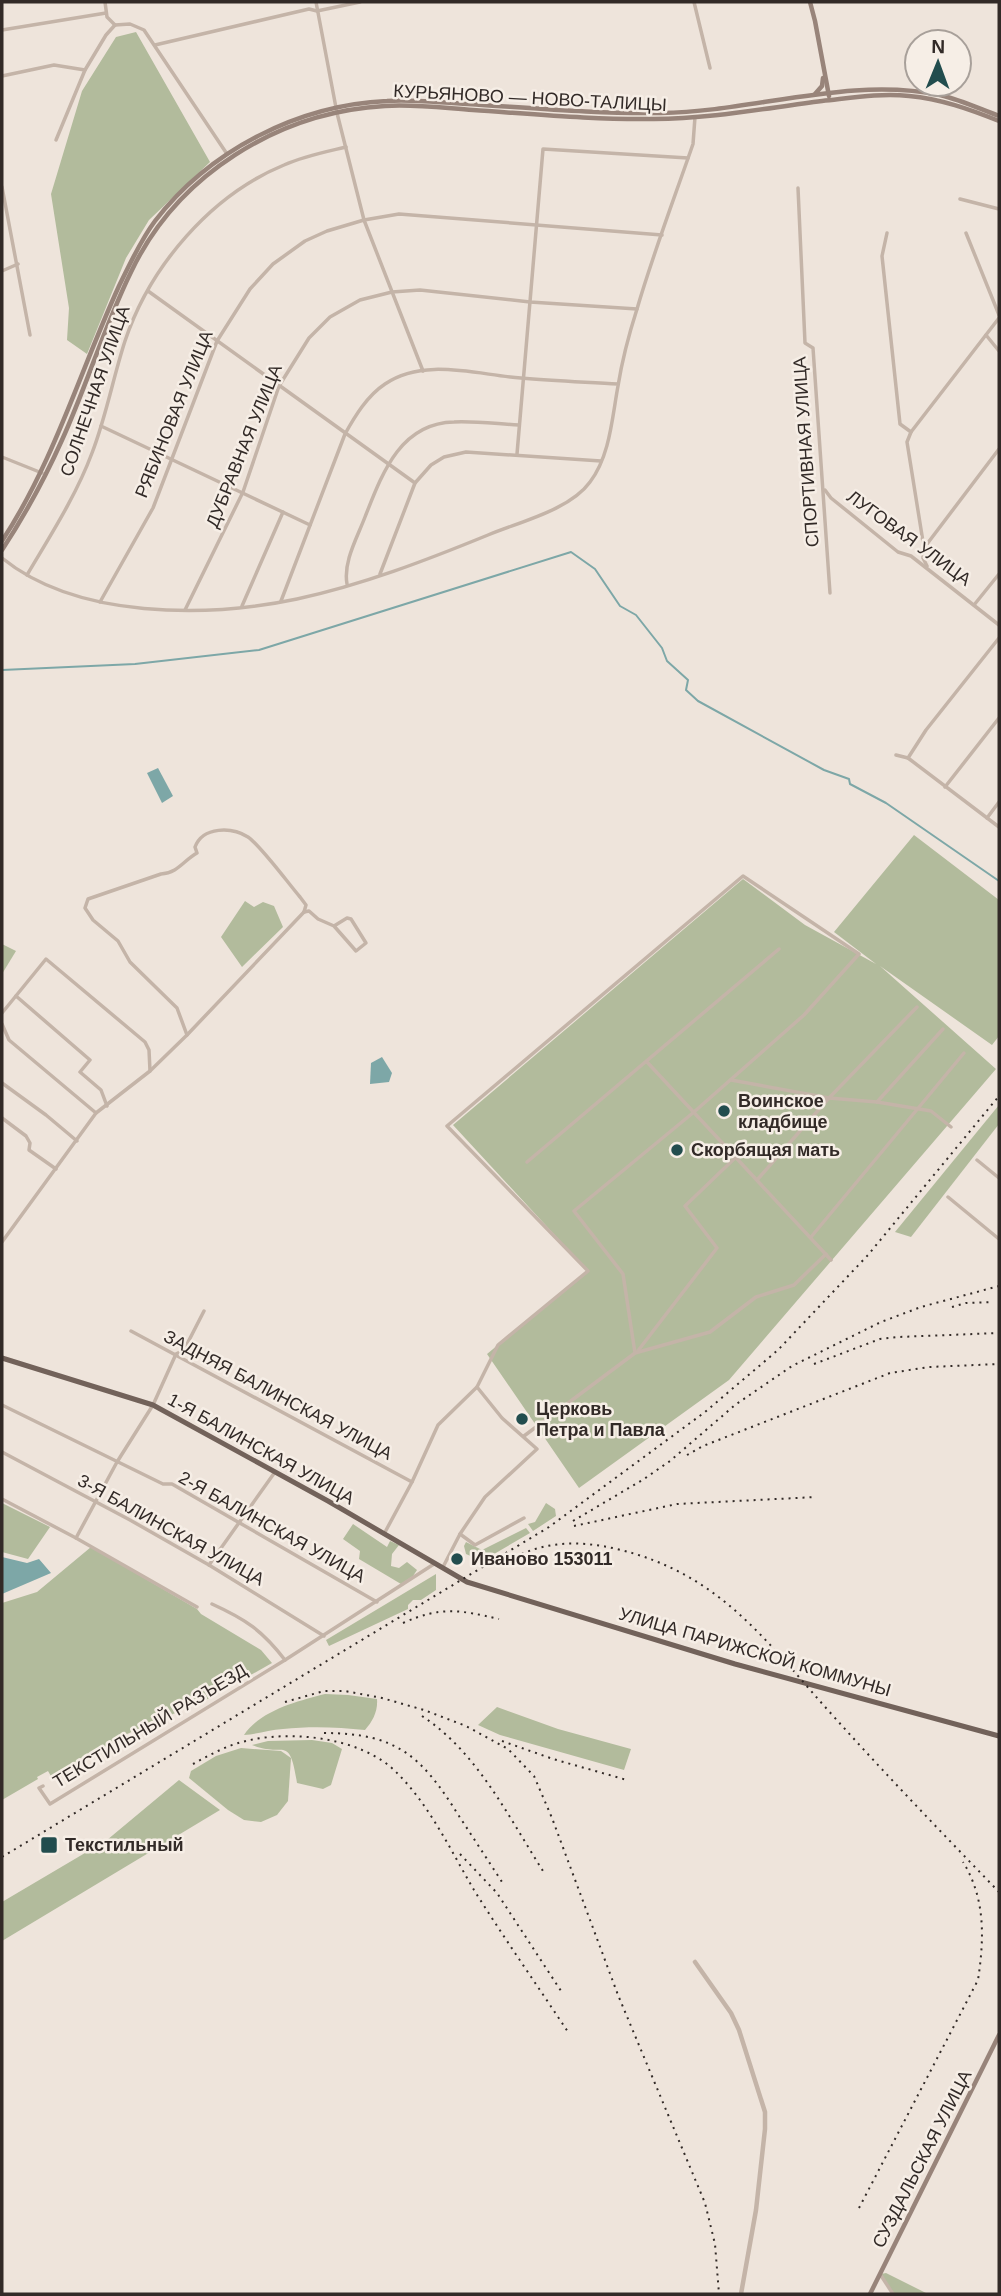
<svg xmlns="http://www.w3.org/2000/svg" width="1001" height="2296" font-family="Helvetica,sans-serif">
  <style>
    .green { fill: #b2bb9c }
    .water { fill: #7da7a7 }
    .lines { fill: none; stroke-linecap: round; stroke-linejoin: round }
    .stream { stroke: #7da7a7; stroke-width: 2 }
    .minor { stroke: #c4b4a8; stroke-width: 3.5 }
    .tertiary { stroke: #c4b4a8; stroke-width: 4.5 }
    .secondary { stroke: #98847a; stroke-width: 4.5 }
    .primary { stroke: #72625a; stroke-width: 5 }
    .rail { stroke: #322a27; stroke-width: 2; stroke-dasharray: 2 5; stroke-linecap: butt }
    .poi-dot { fill: #224d4e; stroke: #f6eee6; stroke-width: 2.5 }
    .labels { text-anchor: middle; dominant-baseline: central; stroke-width: 5; stroke-linejoin: round; paint-order: stroke }
    .street-label { font-size: 18px; fill: #322a27; stroke: #f6eee6 }
    .poi-label { font-size: 18px; font-weight: bold; fill: #322a27; stroke: #f6eee6; text-anchor: start }
  </style>
  <rect width="100%" height="100%" fill="#eee4db"/>
  <!-- green -->
  <g class="green">
    <polygon points="136,32 210,162 149,220 126,258 87,354 67,340 69,308 51,194 82,91 116,37"/>
    <polygon points="914,835 999,900 999,1036 992,1045 880,966 996,1069 729,1380 579,1488 487,1354 588,1271 453,1125 743,879 805,925 876,964 834,932"/>
    <polygon points="245,901 254,907 263,902 274,906 283,927 242,967 221,937"/>
    <polygon points="2,944 16,951 2,974"/>
    <polygon points="999,1105 999,1124 911,1237 895,1232"/>
    <polygon points="2,1503 50,1527 28,1559 2,1552"/>
    <polygon points="546,1503 555,1509 556,1516 533,1531 528,1524 535,1522"/>
    <polygon points="353,1524 387,1547 390,1541 399,1545 392,1554 391,1566 399,1568 407,1562 417,1570 413,1576 401,1584 359,1559 360,1551 343,1539"/>
    <polygon points="526,1528 530,1533 482,1561 466,1554 464,1546 466,1542 482,1550"/>
    <polygon points="91,1547 197,1609 201,1614 261,1650 272,1663 210,1698 127,1734 52,1778 48,1771 37,1777 38,1779 2,1800 2,1603 37,1592"/>
    <polygon points="436,1574 436,1590 421,1600 413,1600 408,1605 408,1609 329,1646 326,1640"/>
    <path d="M 325,1694 L 348,1695 L 377,1699 C 378,1711 373,1721 365,1730 C 338,1727 310,1726 283,1729 C 269,1730 258,1734 244,1735 C 261,1710 298,1701 325,1694 Z"/>
    <polygon points="497,1707 558,1729 631,1749 624,1770 500,1735 478,1725"/>
    <path d="M 312,1740 L 332,1743 L 342,1749 L 331,1785 L 323,1789 L 297,1783 C 289,1732 284,1759 252,1745 L 268,1741 Z"/>
    <polygon points="241,1748 281,1751 291,1758 288,1801 277,1815 261,1822 244,1820 228,1810 189,1778 191,1771 216,1756"/>
    <polygon points="179,1780 220,1810 2,1941 2,1902 107,1840"/>
    <polygon points="886,2273 928,2294 894,2294 881,2274"/>
  </g>
  <!-- water -->
  <g class="water">
    <polygon points="158,768 173,796 162,803 147,773"/>
    <polygon points="382,1057 392,1073 389,1082 370,1084 371,1063"/>
    <polygon points="2,1557 27,1563 39,1559 51,1573 2,1594"/>
  </g>
  <g class="lines">
    <!-- stream -->
    <polyline class="stream" points="2,670 135,664 259,650 571,552 595,569 620,606 636,615 662,648 667,661 688,680 686,690 698,701 824,770 849,779 850,784 886,803 999,881"/>
    <!-- minor -->
    <g class="minor">
      <polyline points="105,2 107,17 115,25"/>
      <polyline points="316,2 337,113 364,220 423,371"/>
      <polyline points="694,2 710,68"/>
      <polyline points="115,25 130,24 144,30 227,154"/>
      <polyline points="2,30 106,13"/>
      <polyline points="155,45 309,9 317,11 360,2"/>
      <polyline points="2,76 54,65 85,70"/>
      <polyline points="56,140 85,70 106,35 115,25"/>
      <polyline points="2,187 30,335"/>
      <polyline points="798,188 805,343 813,348 830,593"/>
      <polyline points="960,199 999,209"/>
      <polyline points="887,233 882,256 900,424 911,432"/>
      <polyline points="966,233 999,315"/>
      <polyline points="2,271 18,264"/>
      <polyline points="148,291 415,483"/>
      <polyline points="986,335 999,351"/>
      <polyline points="101,426 310,525"/>
      <polyline points="517,454 543,149 688,158"/>
      <polyline points="2,457 42,473"/>
      <polyline points="825,490 831,498 898,552 911,556 999,625"/>
      <polyline points="924,548 907,442 911,432 999,318"/>
      <path d="M 2,558 C 77,619 207,618 297,599 C 362,585 427,560 488,535 C 519,522 570,510 590,482 C 610,456 612,418 618,386 C 622,361 629,334 637,309 C 653,254 674,199 693,144 L 695,117"/>
      <polyline points="927,566 923,558 924,548 999,449"/>
      <polyline points="380,574 415,483 431,465 444,457 466,452 601,461"/>
      <path d="M 27,575 C 50,536 76,496 92,453 C 106,417 113,378 125,341 C 150,266 211,195 284,165 C 304,156 325,152 346,147"/>
      <path d="M 347,584 C 343,562 357,538 365,517 C 382,474 400,423 454,422 C 476,421 498,424 519,425"/>
      <path d="M 281,601 L 345,434 C 355,416 367,396 385,384 C 424,357 478,375 521,378 C 553,381 586,382 618,384"/>
      <polyline points="100,602 153,508 217,341 250,289 273,264 305,241 327,231 364,220 399,214 662,235"/>
      <polyline points="974,605 999,574"/>
      <polyline points="242,606 283,512"/>
      <polyline points="185,610 243,492 279,386 309,338 330,317 360,300 392,292 420,290 530,302 637,309"/>
      <polyline points="896,755 908,758 999,827"/>
      <polyline points="908,758 926,730 999,638"/>
      <polyline points="945,787 999,718"/>
      <polyline points="987,818 999,802"/>
      <polyline points="304,912 309,911 318,919 334,926 347,918 351,919 366,943 356,951 334,926"/>
      <polyline points="16,996 90,1060 80,1072 101,1090 107,1106"/>
      <polyline points="2,1013 46,959 145,1042 149,1050 150,1071"/>
      <polyline points="2,1024 9,1040 96,1113"/>
      <path d="M 187,1035 L 177,1008 L 130,962 L 118,941 L 93,920 L 85,908 L 88,899 L 161,874 C 178,873 184,860 197,853 L 195,847 C 203,826 232,827 248,837 C 261,846 288,883 300,897 L 306,905 L 304,912"/>
      <polyline points="647,1062 831,1260"/>
      <polyline points="731,1080 829,1098 877,1102 931,1111 951,1127"/>
      <polyline points="2,1083 46,1115 77,1141"/>
      <polyline points="877,1102 943,1029"/>
      <polyline points="2,1118 26,1136 30,1143 29,1150 56,1169"/>
      <polyline points="977,1160 999,1178"/>
      <polyline points="527,1162 779,949"/>
      <polyline points="757,1180 829,1098 917,1007"/>
      <polyline points="948,1197 999,1239"/>
      <polyline points="811,1237 964,1053"/>
      <polyline points="2,1242 96,1113 150,1071 187,1035 304,912"/>
      <polyline points="131,1331 412,1482"/>
      <polyline points="637,1352 717,1248 685,1206 736,1157"/>
      <polyline points="477,1387 498,1345 588,1271 447,1126 743,876 859,954 804,1015 694,1112 574,1211 623,1274 635,1353"/>
      <polyline points="2,1405 163,1484 172,1484 377,1602"/>
      <polyline points="524,1436 635,1353 710,1332 756,1297 794,1285 826,1254"/>
      <polyline points="2,1452 130,1520 209,1565 324,1636"/>
      <polyline points="2,1499 76,1538 197,1607"/>
      <polyline points="384,1534 412,1482 438,1425 477,1387 502,1418 537,1449 485,1497 460,1534 443,1567"/>
      <polyline points="460,1534 475,1545 524,1518"/>
      <polyline points="76,1538 117,1462 153,1405 176,1354 184,1350 204,1311"/>
      <polyline points="209,1565 275,1472"/>
      <path d="M 212,1604 C 245,1619 262,1630 285,1660 L 434,1564"/>
      <polyline points="43,1786 39,1788 50,1804 285,1660"/>
      <polyline points="880,2274 893,2294"/>
    </g>
    <!-- tertiary -->
    <polyline class="tertiary" points="695,1962 731,2013 739,2030 765,2112 765,2129 756,2210 741,2294"/>
    <!-- secondary -->
    <g class="secondary">
      <polyline points="810,2 815,21 829,96"/>
      <polyline points="815,94 822,86 823,78"/>
      <path d="M 2,541 C 54,462 80,371 119,286 C 130,264 140,241 155,221 C 210,150 298,105 387,101 C 414,99 441,103 468,104 C 532,108 597,114 661,113 C 753,112 848,76 940,95 C 961,100 980,109 999,116"/>
      <path d="M 2,550 C 25,515 45,478 62,440 C 87,385 104,327 131,272 C 177,175 278,112 385,106 C 414,104 444,108 473,110 C 533,114 594,120 654,119 C 710,119 766,108 822,101 C 851,98 880,93 909,96 C 941,99 969,109 999,121"/>
      <polyline points="870,2294 999,2035"/>
    </g>
    <!-- primary -->
    <polyline class="primary" points="2,1358 153,1405 328,1501 467,1582 735,1664 999,1736"/>
    <!-- rail -->
    <g class="rail">
      <polyline points="952,1307 966,1303 992,1302"/>
      <polyline points="814,1364 880,1339 898,1337 999,1333"/>
      <polyline points="687,1455 703,1446 890,1373 929,1367 999,1364"/>
      <polyline points="573,1521 644,1479 670,1461 735,1405 792,1366 881,1322 921,1307 999,1286"/>
      <polyline points="574,1526 677,1504 816,1497"/>
      <path d="M 509,1560 C 544,1541 578,1540 617,1549 C 722,1574 767,1643 835,1718 C 888,1777 944,1835 999,1892"/>
      <path d="M 403,1623 C 441,1606 460,1610 499,1619"/>
      <polyline points="285,1702 324,1691 345,1691 382,1698 424,1710 466,1726 508,1749 534,1776 552,1818 618,1995 705,2203 715,2244 719,2294"/>
      <path d="M 422,1716 C 477,1752 508,1816 543,1871"/>
      <path d="M 324,1733 C 398,1733 422,1757 459,1816 C 474,1839 489,1862 504,1885"/>
      <polyline points="502,1741 553,1759 627,1780"/>
      <path d="M 193,1764 C 204,1758 215,1752 227,1747 C 275,1727 361,1734 398,1774 C 430,1806 451,1851 474,1890 C 504,1938 537,1985 568,2032"/>
      <polyline points="460,1854 497,1893 563,1994"/>
      <polyline points="2,1857 549,1527 705,1412 778,1350 868,1255 999,1096"/>
      <path d="M 859,2208 L 978,1980 C 984,1940 986,1899 963,1862"/>
    </g>
  </g>
  <!-- markers -->
  <g class="poi-dot">
    <circle cx="724" cy="1111" r="7"/>
    <circle cx="677" cy="1150" r="7"/>
    <circle cx="522" cy="1419" r="7"/>
    <circle cx="457" cy="1559" r="7"/>
    <rect x="40" y="1836" width="18" height="18" rx="3.5"/>
  </g>
  <g class="labels">
    <!-- street labels -->
    <g class="street-label">
      <text transform="translate(530 98) rotate(3)">КУРЬЯНОВО — НОВО-ТАЛИЦЫ</text>
      <text transform="translate(95 391) rotate(-71)">СОЛНЕЧНАЯ УЛИЦА</text>
      <text transform="translate(174 414) rotate(-68)">РЯБИНОВАЯ УЛИЦА</text>
      <text transform="translate(244 446) rotate(-68)">ДУБРАВНАЯ УЛИЦА</text>
      <text transform="translate(806 452) rotate(-94)">СПОРТИВНАЯ УЛИЦА</text>
      <text transform="translate(909 538) rotate(36)">ЛУГОВАЯ УЛИЦА</text>
      <text transform="translate(278 1395) rotate(28)">ЗАДНЯЯ БАЛИНСКАЯ УЛИЦА</text>
      <text transform="translate(261 1449) rotate(29)">1-Я БАЛИНСКАЯ УЛИЦА</text>
      <text transform="translate(272 1527) rotate(29)">2-Я БАЛИНСКАЯ УЛИЦА</text>
      <text transform="translate(171 1530) rotate(29)">3-Я БАЛИНСКАЯ УЛИЦА</text>
      <text transform="translate(755 1652) rotate(16)">УЛИЦА ПАРИЖСКОЙ КОММУНЫ</text>
      <text transform="translate(150 1726) rotate(-31)">ТЕКСТИЛЬНЫЙ РАЗЪЕЗД</text>
      <text transform="translate(922 2159) rotate(-63)">СУЗДАЛЬСКАЯ УЛИЦА</text>
    </g>
    <!-- poi labels -->
    <g class="poi-label">
      <text x="738" y="1101">Воинское<tspan x="738" dy="21">кладбище</tspan></text>
      <text x="691" y="1150">Скорбящая мать</text>
      <text x="536" y="1409">Церковь<tspan x="536" dy="21">Петра и Павла</tspan></text>
      <text x="471" y="1559">Иваново 153011</text>
      <text x="65" y="1845">Текстильный</text>
    </g>
  </g>
  <!-- border -->
  <rect width="1001" height="2296" fill="none" stroke="#322a27" stroke-width="7"/>
  <!-- north arrow -->
  <g transform="translate(938 63) rotate(1)"><circle r="33" fill="#f6eee6" stroke="#a8a09a" stroke-width="2"/>
  <path d="M0-5L12 26L0 18L-12 26Z" fill="#224d4e"/>
  <text y="-10" font-size="19" font-weight="bold" text-anchor="middle" fill="#322a27">N</text>
  </g>
</svg>
